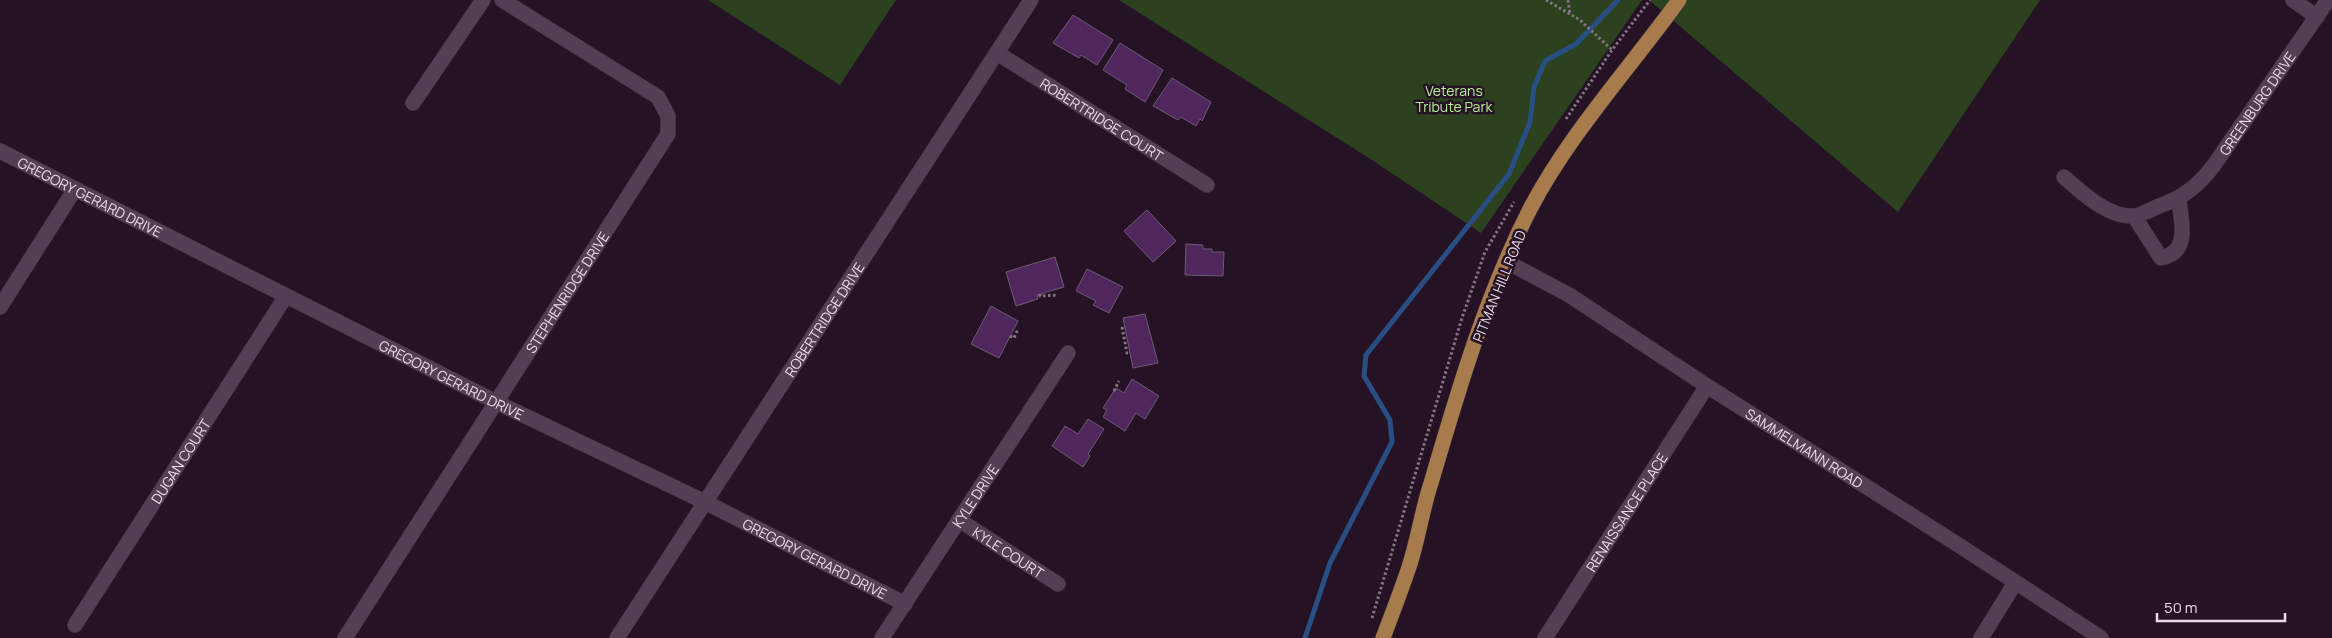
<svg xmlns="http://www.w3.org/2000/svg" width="2332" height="638" font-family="Manrope,sans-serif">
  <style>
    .green { fill: #2c421f }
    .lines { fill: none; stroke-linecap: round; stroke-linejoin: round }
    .stream { stroke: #294e84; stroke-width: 5 }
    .building { fill: #4f275c; stroke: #6c5a73 }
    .minor-casing { stroke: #3a2d3a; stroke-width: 16 }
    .major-casing { stroke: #3a2d3a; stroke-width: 16 }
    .path { stroke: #837483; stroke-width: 3; stroke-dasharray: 2.5 2.5; stroke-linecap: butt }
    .minor { stroke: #533e53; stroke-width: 15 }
    .major { stroke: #a87b4c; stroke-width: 15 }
    .labels { text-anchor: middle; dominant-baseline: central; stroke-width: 5; stroke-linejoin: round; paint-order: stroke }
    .park-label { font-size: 14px; fill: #b5ee96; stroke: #251325 }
    .street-label { font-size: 14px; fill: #e9dce9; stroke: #251325 }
  </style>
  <rect width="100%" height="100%" fill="#251325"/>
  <!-- green -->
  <g class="green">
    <polygon points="708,0 896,0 840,85"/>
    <polygon points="1119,0 1642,0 1481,233 1372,160"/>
    <polygon points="1649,0 2040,0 1898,212"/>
  </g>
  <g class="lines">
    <!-- stream -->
    <polyline class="stream" points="1305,638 1330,563 1392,442 1390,420 1364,376 1366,355 1509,174 1530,122 1534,87 1545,61 1576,44 1618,0"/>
  </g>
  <!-- building -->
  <g class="building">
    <polygon points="1073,15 1113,40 1097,65 1081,55 1079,58 1053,43"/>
    <polygon points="1120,43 1163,70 1145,102 1125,89 1127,85 1103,70"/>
    <polygon points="1172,78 1211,102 1202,121 1200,119 1196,126 1181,117 1178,120 1153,106"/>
    <polygon points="1147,210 1176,241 1153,262 1124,231"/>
    <polygon points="1186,244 1203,245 1203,249 1212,249 1212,252 1224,252 1223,276 1185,275"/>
    <polygon points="1055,257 1064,287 1037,295 1038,299 1016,306 1006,272"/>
    <polygon points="1087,269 1123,287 1109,313 1093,305 1096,301 1076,291"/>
    <polygon points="991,306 1018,321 999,358 971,344"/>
    <polygon points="1145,314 1158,363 1133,368 1123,318"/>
    <polygon points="1132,379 1159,396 1145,419 1136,413 1125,431 1103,417 1107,410 1103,408 1116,388 1124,393"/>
    <polygon points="1088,419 1104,429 1088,454 1090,456 1083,467 1052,446 1065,426 1078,434"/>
  </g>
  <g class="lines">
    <!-- minor casing -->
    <g class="minor-casing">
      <g id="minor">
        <polyline points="2293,0 2317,17"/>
        <path id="s1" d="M 997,53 L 1207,185"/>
        <polyline points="413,103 483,0"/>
        <path id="s2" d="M 0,151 L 498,403 L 705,502 L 905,604"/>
        <path id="s3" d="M 2064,177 C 2082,193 2109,218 2134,216 C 2142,215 2152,209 2159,206 C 2183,198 2199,185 2214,165 L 2328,0"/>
        <path d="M 2134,216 L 2161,258 C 2191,252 2181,222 2179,199"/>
        <path id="s4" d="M 1507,262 L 1569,295 L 1707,386 L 1957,544 L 2101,638"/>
        <polyline points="0,307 75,189"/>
        <path id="s5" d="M 959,520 L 1058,584"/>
        <path id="s6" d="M 75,625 L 286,296"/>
        <path id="s7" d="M 345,638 L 668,134 L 668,116 L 658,97 L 502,0"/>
        <path id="s8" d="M 617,638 L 1031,0"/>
        <path id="s9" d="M 882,638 L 1068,353"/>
        <path id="s10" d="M 1545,638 L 1707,386"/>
        <polyline points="1981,638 2015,583"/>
      </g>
    </g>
    <!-- major casing -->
    <g class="major-casing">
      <path id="major" d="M 1383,638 C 1392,614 1401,591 1409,567 C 1418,540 1422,510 1431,483 C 1458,391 1486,295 1530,209 C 1570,133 1629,69 1679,0"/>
    </g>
    <!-- path -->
    <g class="path">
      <polyline points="1546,0 1580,20 1612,50"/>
      <polyline points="1568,0 1570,13"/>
      <polyline points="1566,119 1612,50 1650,0"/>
      <polyline points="1040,294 1040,296 1058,295"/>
      <polyline points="1122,327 1127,353 1129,353"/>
      <polyline points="1010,336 1014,338 1018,329"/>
      <polyline points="1114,391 1119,381"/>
      <polyline points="1372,618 1462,318 1485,252 1514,202"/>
    </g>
    <!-- minor -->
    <use href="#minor" class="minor"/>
    <!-- major -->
    <use href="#major" class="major"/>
  </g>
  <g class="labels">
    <!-- park labels -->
    <g class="park-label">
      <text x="1454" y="90">Veterans<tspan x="1454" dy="16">Tribute Park</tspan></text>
    </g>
    <!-- street labels -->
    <g class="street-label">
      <text stroke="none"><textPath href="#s3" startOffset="254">GREENBURG DRIVE</textPath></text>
      <text stroke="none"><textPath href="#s1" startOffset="124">ROBERTRIDGE COURT</textPath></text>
      <text stroke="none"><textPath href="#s2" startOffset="101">GREGORY GERARD DRIVE</textPath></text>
      <text transform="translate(1499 286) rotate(-68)">PITMAN HILL ROAD</text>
      <text stroke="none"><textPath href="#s7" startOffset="411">STEPHENRIDGE DRIVE</textPath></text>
      <text stroke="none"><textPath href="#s8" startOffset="380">ROBERTRIDGE DRIVE</textPath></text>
      <text stroke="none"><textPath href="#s2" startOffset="506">GREGORY GERARD DRIVE</textPath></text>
      <text stroke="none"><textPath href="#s4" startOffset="351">SAMMELMANN ROAD</textPath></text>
      <text stroke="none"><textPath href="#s6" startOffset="195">DUGAN COURT</textPath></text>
      <text stroke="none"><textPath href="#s9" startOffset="170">KYLE DRIVE</textPath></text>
      <text stroke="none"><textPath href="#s10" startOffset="150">RENAISSANCE PLACE</textPath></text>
      <text stroke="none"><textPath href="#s5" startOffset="59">KYLE COURT</textPath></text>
      <text stroke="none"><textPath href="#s2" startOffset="911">GREGORY GERARD DRIVE</textPath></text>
    </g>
  </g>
  <!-- scale -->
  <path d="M2157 613v8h128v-8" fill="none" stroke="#e9dce9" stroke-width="2.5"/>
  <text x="2164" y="613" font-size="15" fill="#e9dce9" stroke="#251325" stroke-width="4" paint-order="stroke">50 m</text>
</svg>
